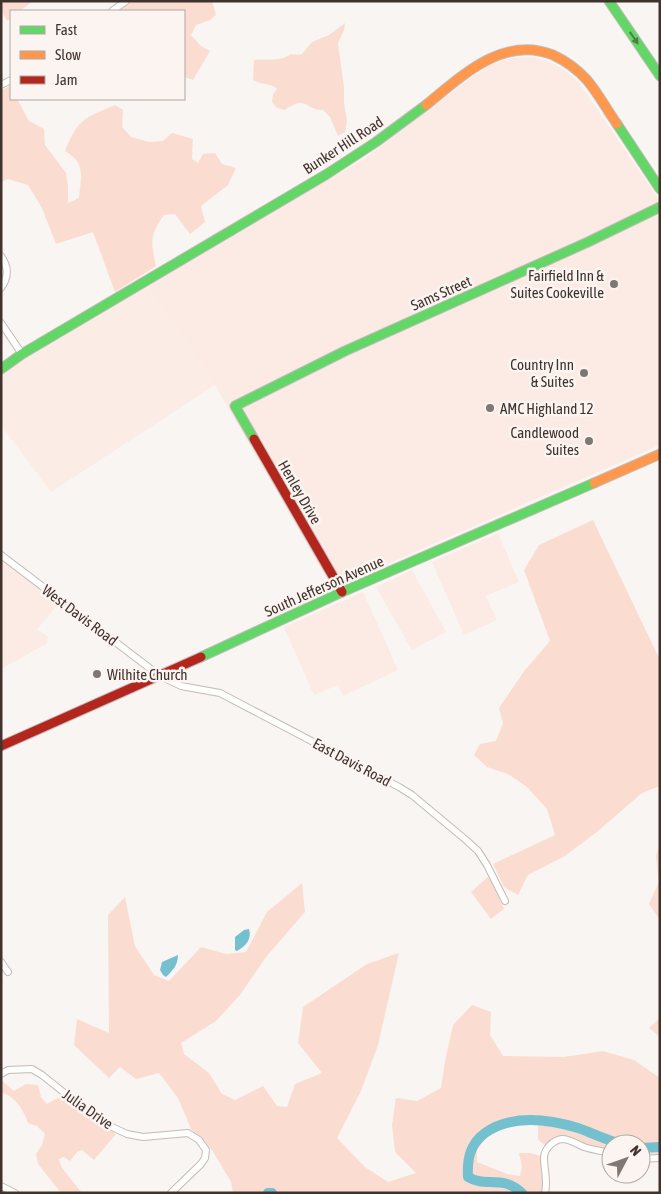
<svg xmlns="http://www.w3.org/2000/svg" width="661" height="1194" font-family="'Asap Condensed',sans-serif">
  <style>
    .built { fill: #fbebe4 }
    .industrial { fill: #fbede5 }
    .green { fill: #faddd0 }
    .water { fill: #74c0cf }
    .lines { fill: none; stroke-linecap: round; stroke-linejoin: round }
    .river { stroke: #74c0cf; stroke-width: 10 }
    .street-casing { stroke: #c3bbb8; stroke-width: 8 }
    .fast-casing { stroke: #c3bbb8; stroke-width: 11 }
    .slow-casing { stroke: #c3bbb8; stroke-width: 11 }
    .jam-casing { stroke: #c3bbb8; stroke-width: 11 }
    .street { stroke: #fefefd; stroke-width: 6 }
    .fast { stroke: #63d668; stroke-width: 9 }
    .slow { stroke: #ff974d; stroke-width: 9 }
    .jam { stroke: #b3261e; stroke-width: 9 }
    .oneway { fill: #507c48 }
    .poi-dot { fill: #817772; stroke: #fbf4f1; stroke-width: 2 }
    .labels { text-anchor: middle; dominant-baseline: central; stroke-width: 5; stroke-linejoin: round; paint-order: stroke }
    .street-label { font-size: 15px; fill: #40332d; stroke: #fbf4f1 }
    .poi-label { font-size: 15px; fill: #40332d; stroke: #fbf4f1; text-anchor: end }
  </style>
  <rect width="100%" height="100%" fill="#f9f5f3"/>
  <!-- built -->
  <g class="built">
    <polygon points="532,57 548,61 565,70 579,83 660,201 660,445 332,588 215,385 147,285 364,159 473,76 492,64 512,58"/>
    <polygon points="498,533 519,582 486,596 497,620 464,635 432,562"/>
    <polygon points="1,558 60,602 37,629 48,637 46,644 1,669"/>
    <polygon points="412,570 446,632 412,650 376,587"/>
    <polygon points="363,592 398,670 343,696 338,685 314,695 284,627"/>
  </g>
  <!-- industrial -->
  <polygon class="industrial" points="147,285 215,385 51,492 1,425 1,374 21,360"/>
  <!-- green -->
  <g class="green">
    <polygon points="1,1 33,1 20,11 11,11 11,18 7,21 1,9"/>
    <polygon points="133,1 212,1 216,15 210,20 196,25 191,35 201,46 210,51 193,80 184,77 184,11 119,11"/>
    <path d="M 345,23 L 344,30 L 338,43 L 344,88 L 344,103 L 347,122 L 345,132 L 338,136 L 330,117 L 323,110 C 305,111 308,94 285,110 L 277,108 L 272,102 L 273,94 L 277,89 C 269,82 263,86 253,80 L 254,60 C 268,59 279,62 291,54 L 297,55 L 302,54 L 312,42 L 329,35 Z"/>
    <path d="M 11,85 L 11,99 L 17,99 L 29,121 L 44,129 L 45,145 L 66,173 L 68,186 L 68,203 L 79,198 C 81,176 86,163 65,151 C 78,119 84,118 115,105 L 123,110 L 122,127 L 131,137 L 150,142 L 163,141 L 172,133 L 193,139 L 192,159 L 198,163 L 203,154 L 215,153 L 222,164 L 236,168 L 228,185 L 201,206 L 205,222 L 190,234 L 175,214 L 164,215 C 149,236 151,242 156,266 L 115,292 L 93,232 L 56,244 L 42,208 L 28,185 L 8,179 L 1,182 L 1,91 Z"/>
    <polygon points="593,520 660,660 660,786 642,793 598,831 565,856 528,875 518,895 504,887 493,864 555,835 547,809 527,787 508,774 487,767 474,755 480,744 496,741 503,723 499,708 525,670 550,641 524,570 539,545"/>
    <polygon points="660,842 660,920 649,904 659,882 656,856"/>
    <polygon points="489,876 504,909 491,919 471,892"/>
    <polygon points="302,883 305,912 266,957 240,995 216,1021 181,1043 184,1054 209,1073 222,1094 235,1100 263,1086 277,1106 287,1107 295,1084 322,1073 298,1043 303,1007 367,964 399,953 378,1045 361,1091 337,1138 365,1167 388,1182 416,1173 395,1152 392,1125 396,1098 417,1101 441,1088 445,1061 453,1025 472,1005 491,1012 490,1035 503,1056 564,1057 603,1051 634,1060 660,1078 660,1157 641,1156 641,1144 611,1144 611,1150 597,1148 567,1138 546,1146 538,1140 538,1123 507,1126 487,1137 477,1150 477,1162 507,1174 520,1176 522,1167 519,1153 530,1153 541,1156 544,1171 542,1193 233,1193 231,1182 212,1150 191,1129 178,1098 159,1073 136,1079 120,1067 109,1078 74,1045 77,1019 109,1033 108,915 125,897 135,946 154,975 169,981 201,947 226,954 246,952 267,912"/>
    <polygon points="660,1018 660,1037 649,1028"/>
    <path d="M 1,1080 L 14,1091 L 26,1084 L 38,1085 L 41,1097 L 47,1104 L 63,1095 L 81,1111 L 116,1134 L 94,1160 L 82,1150 L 77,1152 L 70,1161 L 64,1157 L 59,1159 L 62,1168 L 82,1193 L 61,1193 L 38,1164 L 36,1154 L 42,1145 L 45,1134 L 37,1126 L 28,1123 C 24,1111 15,1095 1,1093 Z"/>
  </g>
  <!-- water -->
  <g class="water">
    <path d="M 249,929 C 252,939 246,946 237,951 L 235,950 L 235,937 L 244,930 Z"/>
    <path d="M 178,955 C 178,965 173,970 166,977 L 163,975 L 160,970 L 162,962 Z"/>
  </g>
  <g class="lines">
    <!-- river -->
    <g class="river">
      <polyline points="641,1148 660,1147"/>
      <polyline points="268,1193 272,1193"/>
      <path d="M 522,1193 C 502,1174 486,1188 468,1177 C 467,1159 470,1144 485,1133 C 512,1114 548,1119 578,1128 C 593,1133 607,1141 622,1144"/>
    </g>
    <!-- street casing -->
    <g class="street-casing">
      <g id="street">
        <polyline points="112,11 126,1"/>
        <polyline points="1,85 11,80"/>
        <path d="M 1,256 C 9,267 9,277 1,288"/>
        <polyline points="1,323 22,354"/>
        <polyline points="1,555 160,676 181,686 220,693 399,787 412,795 466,840 478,851 487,865 505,901"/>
        <polyline points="1,962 8,972"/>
        <polyline points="1,1074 8,1070 32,1069 42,1075 82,1107 112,1127 127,1134 143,1137 188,1133 199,1140 206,1150 205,1158 201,1164 171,1193"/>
        <polyline points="641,1159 660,1158"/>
        <polyline points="1,1186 15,1193"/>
        <path d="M 545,1193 C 548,1180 544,1170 544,1158 C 544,1149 553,1140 562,1139 C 570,1139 577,1144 584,1147 C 593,1150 602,1151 611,1153"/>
      </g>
    </g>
    <!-- fast casing -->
    <g class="fast-casing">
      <g id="fast">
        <polyline points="609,1 660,76"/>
        <polyline points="617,124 660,189"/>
        <polyline points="1,369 22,354 327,174 376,142 426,105"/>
        <polyline points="254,439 235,406 345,351 588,242 660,207"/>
        <polyline points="201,657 342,592 594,483"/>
      </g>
    </g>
    <!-- slow casing -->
    <g class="slow-casing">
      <g id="slow">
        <path d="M 426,105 C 462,76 503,35 553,55 C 566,61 578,70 587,80 C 598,93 607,110 617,124"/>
        <polyline points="594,483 660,454"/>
      </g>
    </g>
    <!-- jam casing -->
    <g class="jam-casing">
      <g id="jam">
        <polyline points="254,439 342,592"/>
        <polyline points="1,746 201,657"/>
      </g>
    </g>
    <!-- street -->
    <use href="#street" class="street"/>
    <!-- fast -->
    <use href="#fast" class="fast"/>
    <!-- slow -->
    <use href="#slow" class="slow"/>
    <!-- jam -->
    <use href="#jam" class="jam"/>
  </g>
  <!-- one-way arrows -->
  <defs><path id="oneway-solid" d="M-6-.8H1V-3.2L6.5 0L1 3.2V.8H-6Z" transform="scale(1.25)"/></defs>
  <use class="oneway" href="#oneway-solid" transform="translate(634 38) rotate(56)"/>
  <!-- markers -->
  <g class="poi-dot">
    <circle cx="614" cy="284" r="5"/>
    <circle cx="584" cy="373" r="5"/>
    <circle cx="490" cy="408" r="5"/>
    <circle cx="589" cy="441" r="5"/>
    <circle cx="97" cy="674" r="5"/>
  </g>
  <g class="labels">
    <!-- street labels -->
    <g class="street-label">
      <text transform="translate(343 145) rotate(-33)">Bunker Hill Road</text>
      <text transform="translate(441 293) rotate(-24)">Sams Street</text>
      <text transform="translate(300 492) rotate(60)">Henley Drive</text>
      <text transform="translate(324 586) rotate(-24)">South Jefferson Avenue</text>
      <text transform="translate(80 615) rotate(37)">West Davis Road</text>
      <text transform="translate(352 762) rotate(28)">East Davis Road</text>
      <text transform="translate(88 1109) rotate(35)">Julia Drive</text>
    </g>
    <!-- poi labels -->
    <g class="poi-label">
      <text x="604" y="275">Fairfield Inn &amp;<tspan x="604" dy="17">Suites Cookeville</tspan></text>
      <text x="574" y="364">Country Inn<tspan x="574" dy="17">&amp; Suites</tspan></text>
      <text x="500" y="408" text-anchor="start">AMC Highland 12</text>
      <text x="579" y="432">Candlewood<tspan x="579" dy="17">Suites</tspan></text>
      <text x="107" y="674" text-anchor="start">Wilhite Church</text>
    </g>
  </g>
  <!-- border -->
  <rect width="661" height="1194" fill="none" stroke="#40332d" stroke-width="5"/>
  <!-- legend -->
  <rect x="10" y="10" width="175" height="90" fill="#fbf4f1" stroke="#b0a7a3"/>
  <rect x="20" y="26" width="25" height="8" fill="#63d668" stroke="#b0a7a3"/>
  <text x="55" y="35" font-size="15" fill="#40332d">Fast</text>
  <rect x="20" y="51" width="25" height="8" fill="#ff974d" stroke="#b0a7a3"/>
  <text x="55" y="60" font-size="15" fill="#40332d">Slow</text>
  <rect x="20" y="76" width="25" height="8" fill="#b3261e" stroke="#b0a7a3"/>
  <text x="55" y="85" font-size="15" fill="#40332d">Jam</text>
  <!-- north arrow -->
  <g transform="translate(626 1159) rotate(49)"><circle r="24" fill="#fbf4f1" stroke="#b0a7a3"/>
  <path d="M0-4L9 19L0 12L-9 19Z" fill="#817772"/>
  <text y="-8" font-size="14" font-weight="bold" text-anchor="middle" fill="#40332d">N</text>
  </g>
</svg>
